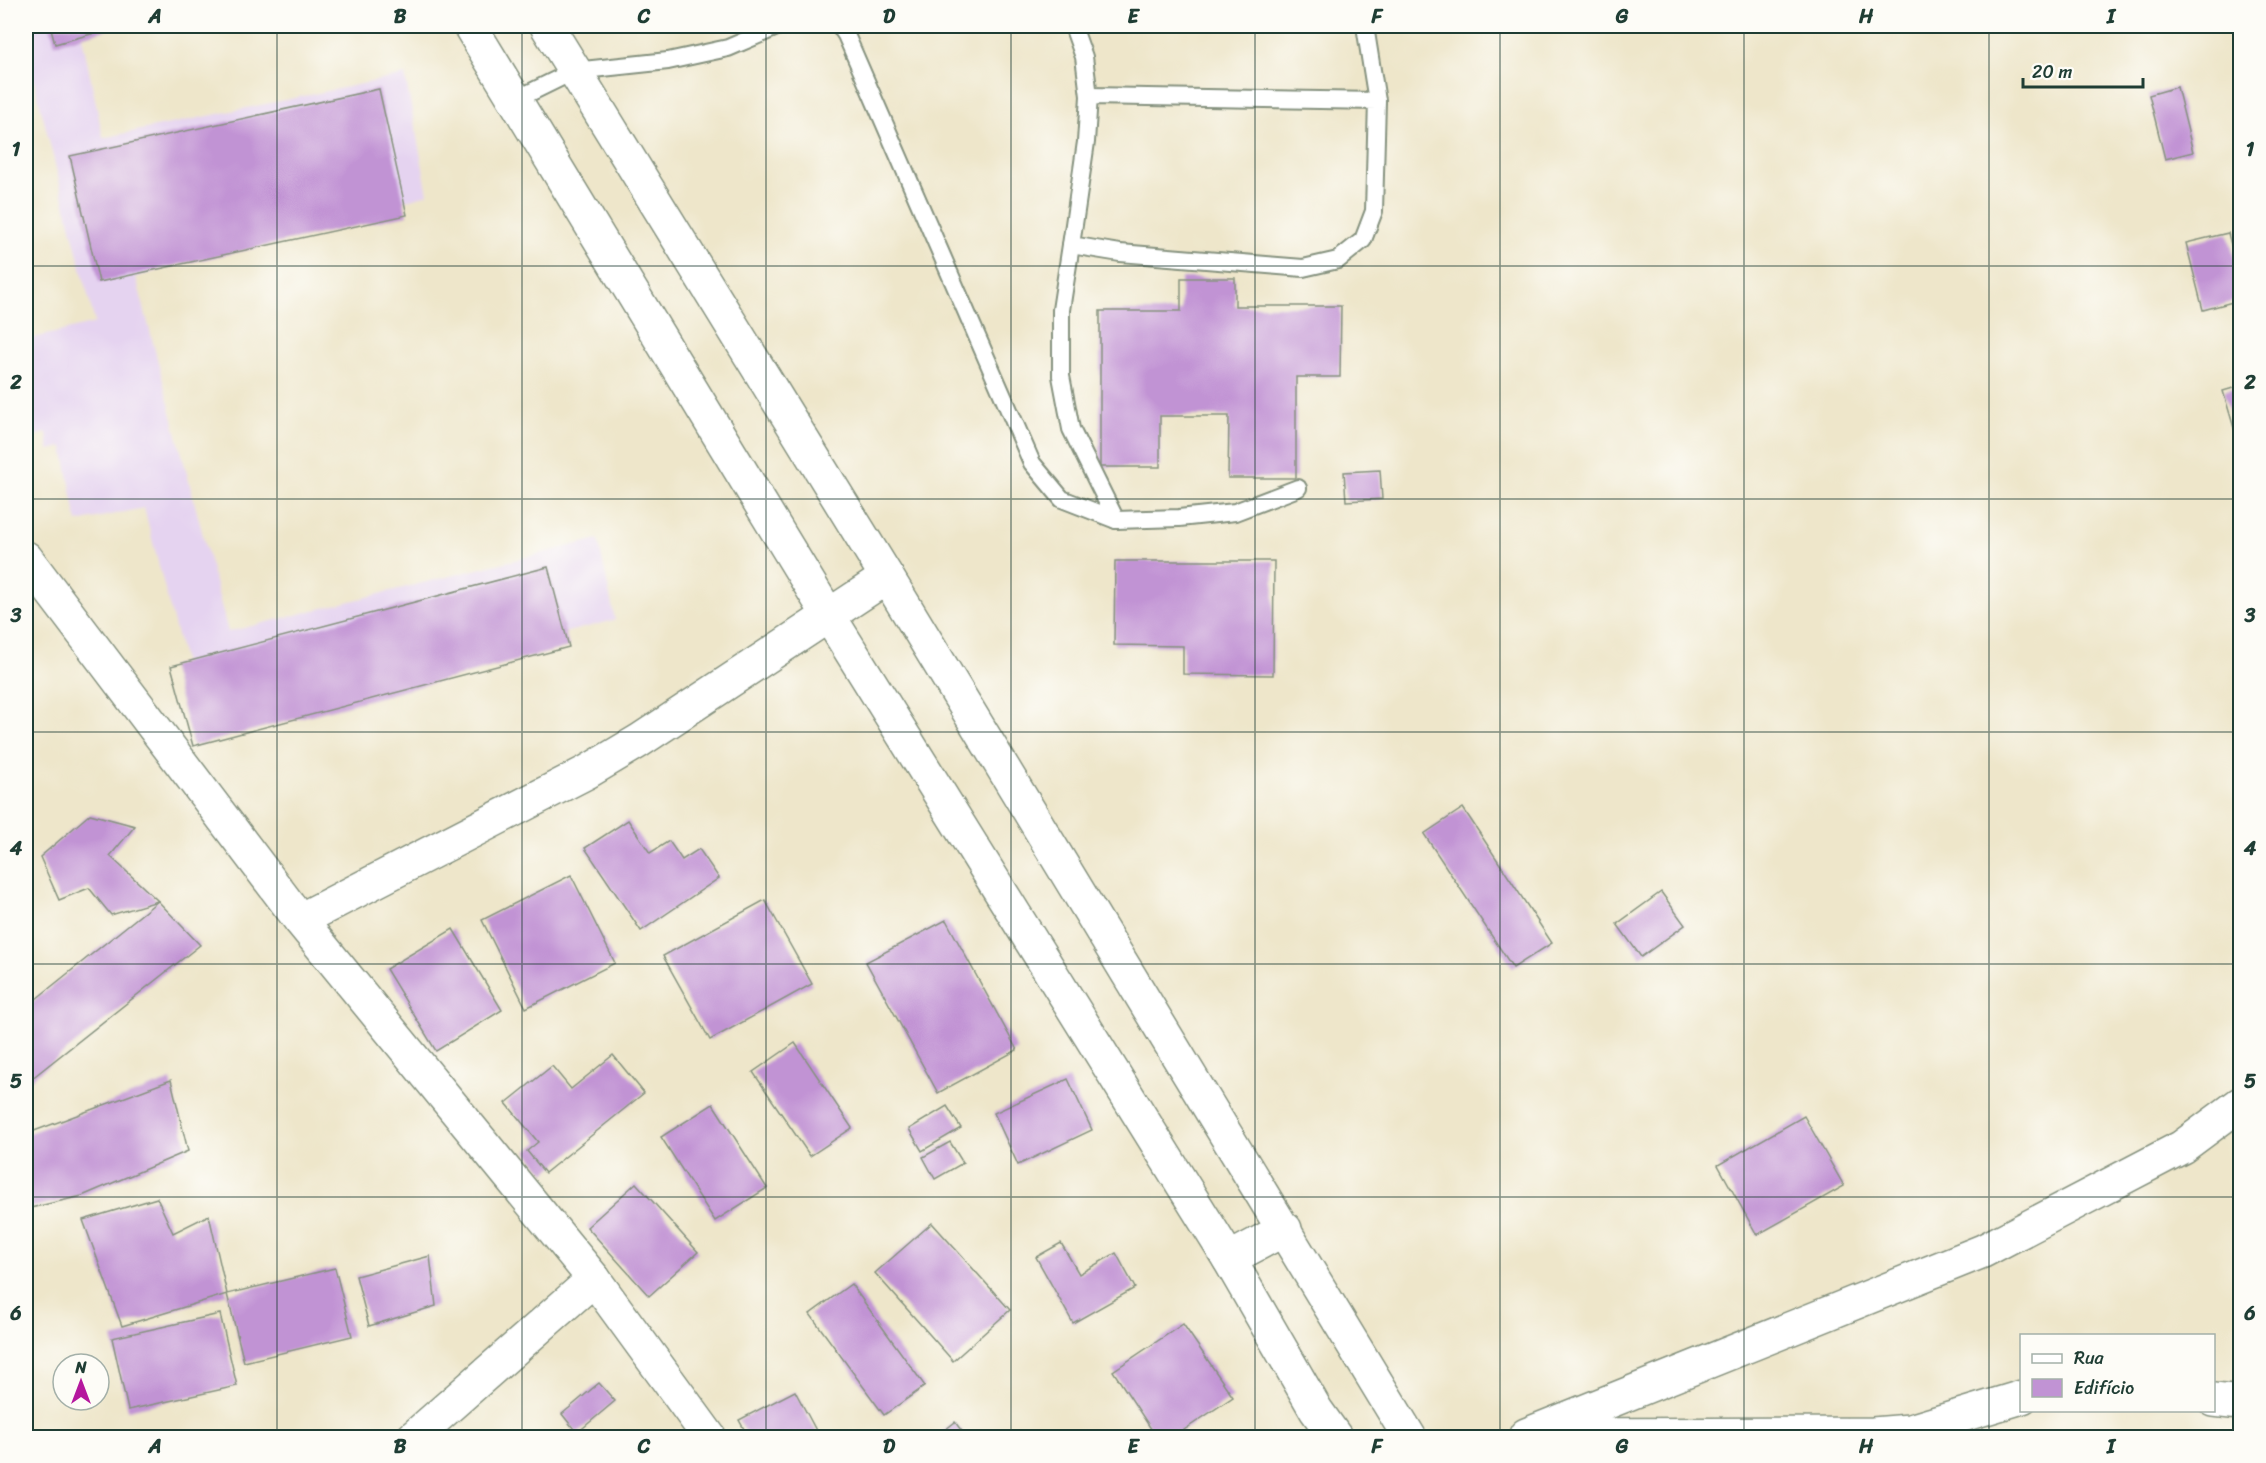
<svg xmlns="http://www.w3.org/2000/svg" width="2266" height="1463" font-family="Sriracha,sans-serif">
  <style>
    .built { fill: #e5d3f0 }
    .building { fill: #c193d4 }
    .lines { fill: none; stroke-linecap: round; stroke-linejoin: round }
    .service-casing { stroke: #86927f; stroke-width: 20 }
    .minor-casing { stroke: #86927f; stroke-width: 36 }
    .tertiary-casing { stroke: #86927f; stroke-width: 36 }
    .service { stroke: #fff; stroke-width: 16 }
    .minor { stroke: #fff; stroke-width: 33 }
    .tertiary { stroke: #fff; stroke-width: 33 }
    .grid { fill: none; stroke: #1f3d34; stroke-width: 1.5; stroke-opacity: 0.55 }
    .neatline { fill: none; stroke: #1f3d34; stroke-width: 2 }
    .grid-label { font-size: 20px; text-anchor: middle; font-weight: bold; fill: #1f3d34 }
  </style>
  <rect width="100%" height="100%" fill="#fdfcf7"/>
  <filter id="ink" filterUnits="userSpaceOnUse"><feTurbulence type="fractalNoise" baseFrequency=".0167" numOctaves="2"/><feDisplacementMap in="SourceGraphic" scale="12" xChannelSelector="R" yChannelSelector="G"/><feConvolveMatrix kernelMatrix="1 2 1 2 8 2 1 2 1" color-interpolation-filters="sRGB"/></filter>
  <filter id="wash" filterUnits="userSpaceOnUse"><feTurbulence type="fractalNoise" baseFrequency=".008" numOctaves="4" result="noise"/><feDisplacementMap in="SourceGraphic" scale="24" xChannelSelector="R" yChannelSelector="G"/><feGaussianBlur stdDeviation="1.35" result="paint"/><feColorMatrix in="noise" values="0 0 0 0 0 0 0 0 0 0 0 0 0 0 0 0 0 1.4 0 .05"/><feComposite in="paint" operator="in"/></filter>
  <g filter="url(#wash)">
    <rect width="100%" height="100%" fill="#eee6ca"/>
    <!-- built -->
    <polygon class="built" points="26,26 105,26 81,32 103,138 405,75 428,194 136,277 228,632 598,539 615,620 200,724 144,508 77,522 63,447 49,450 47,433 27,438 26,433 26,340 95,323 26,49"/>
    <g id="blocks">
      <!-- building -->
      <g class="building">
        <polygon points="50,26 120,26 55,44"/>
        <polygon points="2177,87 2193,152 2165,159 2149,95"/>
        <polygon points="379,89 407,215 99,282 70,156"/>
        <polygon points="2228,233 2240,280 2240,300 2203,310 2186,243"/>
        <polygon points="1181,278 1235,278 1235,306 1341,306 1340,377 1296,377 1296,478 1228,478 1229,416 1160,416 1160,467 1100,467 1100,311 1181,311"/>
        <polygon points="2240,386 2240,437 2237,438 2223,391"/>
        <polygon points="1380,470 1382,499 1346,501 1344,472"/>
        <polygon points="1115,561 1274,561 1273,675 1183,674 1183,646 1114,645"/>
        <polygon points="548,567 569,647 193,746 171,666"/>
        <polygon points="1463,808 1552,943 1513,968 1424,834"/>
        <polygon points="90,814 135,826 110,856 158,901 111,915 89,888 59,900 40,857"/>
        <polygon points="628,820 650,853 669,841 682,860 699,849 719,878 641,931 585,848"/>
        <polygon points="571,875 615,963 526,1008 482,920"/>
        <polygon points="1661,892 1685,925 1641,957 1617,924"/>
        <polygon points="765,900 812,984 710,1040 663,956"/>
        <polygon points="158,901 200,945 26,1083 26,1007"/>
        <polygon points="946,920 1017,1050 938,1093 866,962"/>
        <polygon points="453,929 502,1010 436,1051 386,969"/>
        <polygon points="795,1043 852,1128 810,1156 753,1072"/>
        <polygon points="613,1055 644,1093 545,1173 527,1151 538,1142 506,1103 552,1066 571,1089"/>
        <polygon points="1068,1079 1092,1130 1018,1165 994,1113"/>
        <polygon points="171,1080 188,1151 82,1196 26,1209 26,1134"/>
        <polygon points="713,1104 767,1188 715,1221 661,1137"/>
        <polygon points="947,1106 961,1128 922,1151 909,1129"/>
        <polygon points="1804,1116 1844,1186 1757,1235 1718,1165"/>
        <polygon points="950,1142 963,1163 935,1179 923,1157"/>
        <polygon points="636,1183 698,1252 649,1296 587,1227"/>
        <polygon points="157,1198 173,1233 209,1215 227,1294 122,1326 83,1220"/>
        <polygon points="932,1223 1010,1310 953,1361 875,1273"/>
        <polygon points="1061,1243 1079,1274 1116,1253 1135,1288 1073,1323 1036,1257"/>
        <polygon points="430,1256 436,1306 369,1326 356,1276"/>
        <polygon points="335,1268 352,1336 244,1362 227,1294"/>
        <polygon points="851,1284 925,1386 884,1415 810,1314"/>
        <polygon points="220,1314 237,1386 128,1410 112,1338"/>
        <polygon points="1183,1324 1233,1397 1172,1438 1157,1438 1113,1371"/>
        <polygon points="599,1383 615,1401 577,1433 562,1414"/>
        <polygon points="795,1391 820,1438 749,1438 739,1420"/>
        <polygon points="955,1422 967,1438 935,1438"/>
      </g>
    </g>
  </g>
  <g filter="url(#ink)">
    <use href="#blocks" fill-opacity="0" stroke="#86927f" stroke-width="1.5"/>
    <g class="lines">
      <!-- service casing -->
      <g class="service-casing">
        <g id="service">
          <polyline points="840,26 846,35 1032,463 1062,499 1116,520 1179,518 1235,512 1298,488"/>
          <polyline points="1365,26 1377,101"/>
          <polyline points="1074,29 1084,57 1089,96"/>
          <polygon points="1089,96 1377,101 1374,211 1363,240 1338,260 1303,268 1120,253 1071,245 1086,142"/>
          <polyline points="515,100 574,71 668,61 728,48 779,26"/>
          <polyline points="1071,245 1061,310 1061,376 1071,429 1116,520"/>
        </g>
      </g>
      <!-- minor casing -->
      <g class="minor-casing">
        <g id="minor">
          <polyline points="26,558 300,920 594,1279 710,1438"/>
          <polyline points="300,920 587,772 639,741 887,577"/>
          <polyline points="2214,1400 2240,1403"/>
          <polyline points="1526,1435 1983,1251 2182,1147 2240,1104"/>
          <polyline points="1542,1435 1873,1434 1910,1431 2022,1397"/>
          <polyline points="413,1438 594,1279"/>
        </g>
      </g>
      <!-- tertiary casing -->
      <g class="tertiary-casing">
        <g id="tertiary">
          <polyline points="470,26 829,616 1229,1259 1316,1410 1336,1438"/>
          <polyline points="547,26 887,577 1410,1438"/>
          <polyline points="1229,1259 1285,1229"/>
        </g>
      </g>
      <!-- service -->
      <use href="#service" class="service"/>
      <!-- minor -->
      <use href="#minor" class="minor"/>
      <!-- tertiary -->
      <use href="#tertiary" class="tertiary"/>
    </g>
  </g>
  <!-- grid -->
  <path class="grid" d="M 277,26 L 277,1438M 522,26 L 522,1438M 766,26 L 766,1438M 1011,26 L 1011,1438M 1255,26 L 1255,1438M 1500,26 L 1500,1438M 1744,26 L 1744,1438M 1989,26 L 1989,1438M 26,266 L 2240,266M 26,499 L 2240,499M 26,732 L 2240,732M 26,964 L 2240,964M 26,1197 L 2240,1197"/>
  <!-- margin -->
  <rect width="2266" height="1463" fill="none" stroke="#fdfcf7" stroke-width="66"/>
  <!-- legend -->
  <rect x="2020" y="1334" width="195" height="78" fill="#fdfcf7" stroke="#a4b0a9" stroke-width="1.5"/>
  <rect x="2032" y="1354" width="30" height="9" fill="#ffffff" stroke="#a4b0a9" stroke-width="1.5"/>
  <text x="2074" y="1364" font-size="18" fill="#1f3d34">Rua</text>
  <rect x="2032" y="1379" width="30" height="18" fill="#c193d4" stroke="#a4b0a9" stroke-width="1.5"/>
  <text x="2074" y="1394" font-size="18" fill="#1f3d34">Edifício</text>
  <!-- north arrow -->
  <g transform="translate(81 1382)"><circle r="28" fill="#fdfcf7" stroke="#a4b0a9" stroke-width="1.5"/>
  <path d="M0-4.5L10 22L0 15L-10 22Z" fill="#b5179e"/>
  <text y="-9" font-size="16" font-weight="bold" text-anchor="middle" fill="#1f3d34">N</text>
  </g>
  <!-- scale -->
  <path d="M2023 78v9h120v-9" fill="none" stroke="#1f3d34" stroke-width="3"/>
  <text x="2032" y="78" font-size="18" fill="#1f3d34" stroke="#fdfcf7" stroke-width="4.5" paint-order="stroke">20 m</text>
  <rect x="33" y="33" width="2200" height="1397" class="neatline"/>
  <g class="grid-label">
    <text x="155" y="23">A</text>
    <text x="400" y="23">B</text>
    <text x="644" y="23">C</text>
    <text x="889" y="23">D</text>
    <text x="1133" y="23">E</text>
    <text x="1377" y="23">F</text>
    <text x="1622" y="23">G</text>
    <text x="1866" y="23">H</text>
    <text x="2111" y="23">I</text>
    <text x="16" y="156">1</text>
    <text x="2250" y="156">1</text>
    <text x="16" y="389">2</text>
    <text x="2250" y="389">2</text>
    <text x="16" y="622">3</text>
    <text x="2250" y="622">3</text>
    <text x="16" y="855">4</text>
    <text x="2250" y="855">4</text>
    <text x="16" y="1088">5</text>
    <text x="2250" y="1088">5</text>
    <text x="16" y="1320">6</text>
    <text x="2250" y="1320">6</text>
    <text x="155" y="1453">A</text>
    <text x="400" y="1453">B</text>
    <text x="644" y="1453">C</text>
    <text x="889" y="1453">D</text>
    <text x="1133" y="1453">E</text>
    <text x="1377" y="1453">F</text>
    <text x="1622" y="1453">G</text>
    <text x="1866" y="1453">H</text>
    <text x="2111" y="1453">I</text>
  </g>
</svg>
